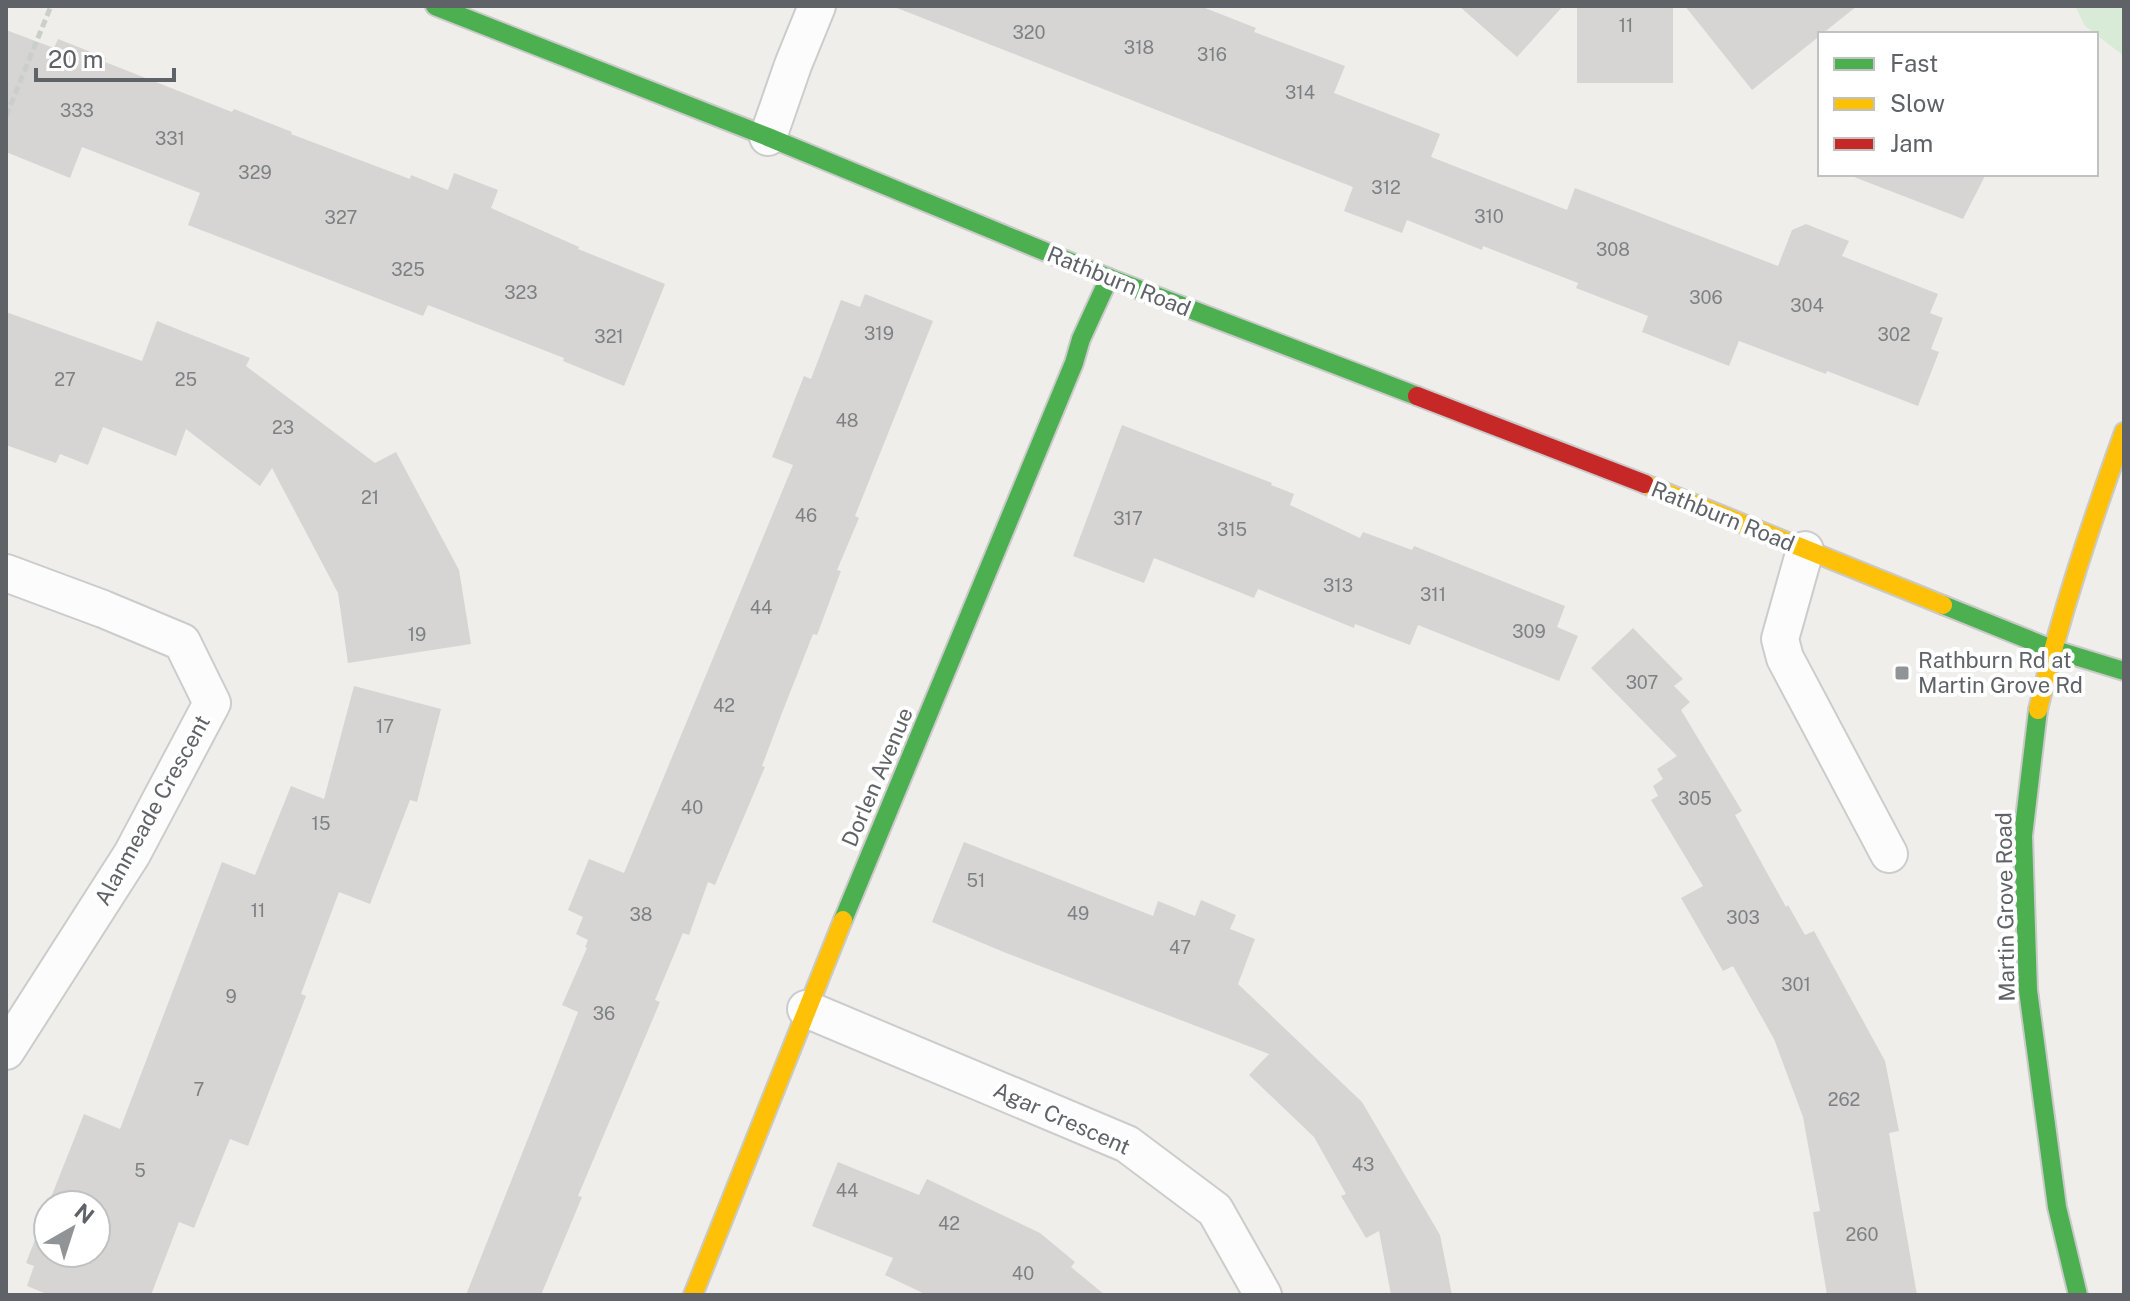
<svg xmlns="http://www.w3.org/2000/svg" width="2130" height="1301" font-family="'Public Sans',sans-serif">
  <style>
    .green { fill: #d8ebd6 }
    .building { fill: #d6d5d3 }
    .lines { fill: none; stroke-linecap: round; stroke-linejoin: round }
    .street-casing { stroke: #cbcccc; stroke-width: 40 }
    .fast-casing { stroke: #cacacb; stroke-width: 22 }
    .slow-casing { stroke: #cacacb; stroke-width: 22 }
    .jam-casing { stroke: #cacacb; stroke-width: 22 }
    .path { stroke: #cacfcc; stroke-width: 5; stroke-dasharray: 8 4; stroke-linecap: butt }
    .street { stroke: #fdfcfc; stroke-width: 36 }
    .fast { stroke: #4caf50; stroke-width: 18 }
    .slow { stroke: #ffc107; stroke-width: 18 }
    .jam { stroke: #c62828; stroke-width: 18 }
    .poi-dot { fill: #919496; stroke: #fff; stroke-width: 3 }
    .labels { text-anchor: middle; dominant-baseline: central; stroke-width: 8; stroke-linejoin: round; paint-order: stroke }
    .number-label { font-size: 18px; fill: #7e8184 }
    .street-label { font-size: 22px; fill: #5f6368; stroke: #fff }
    .poi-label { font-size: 22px; fill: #5f6368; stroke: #fff; text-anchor: start }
  </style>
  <rect width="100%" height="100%" fill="#efeeea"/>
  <!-- green -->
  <polygon class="green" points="2075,6 2124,6 2124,56 2085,26"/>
  <!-- building -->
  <g class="building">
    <polygon points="898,6 1200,6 1256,28 1254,32 1345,66 1334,93 1440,134 1431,157 1567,210 1575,188 1778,266 1792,230 1806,224 1849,241 1842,256 1938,294 1930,313 1943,318 1931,349 1939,352 1918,406 1827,371 1826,374 1739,341 1729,366 1642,332 1648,316 1576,288 1578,283 1483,246 1482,250 1407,220 1402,233 1344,211 1353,187 897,8"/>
    <polygon points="1459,6 1563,6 1517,57"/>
    <rect x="1577" y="6" width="96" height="77"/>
    <polygon points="1685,6 1857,6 1752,90"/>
    <polygon points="6,30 54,48 58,39 106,58 105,62 232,112 234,109 292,132 291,134 410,179 411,175 448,190 454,173 498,190 491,208 579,247 578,249 665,284 624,386 563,361 564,358 428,305 423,316 188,225 200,193 82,147 70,178 6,152"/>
    <polygon points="1854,174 1986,174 1963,219 1854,177"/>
    <polygon points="865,294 933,321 855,516 859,518 837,570 841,571 817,635 813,634 782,713 762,766 765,767 715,885 708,882 689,935 683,933 655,1000 660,1002 578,1196 582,1197 541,1295 466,1295 578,1012 562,1005 587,948 585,947 588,940 576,934 583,917 568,910 589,859 624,873 793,465 772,457 804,376 811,379 841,300 860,307"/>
    <polygon points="6,312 142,361 157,321 250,358 246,366 375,463 396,452 459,570 471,644 348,663 338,593 272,468 260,486 186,429 176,456 103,427 88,465 60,454 56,463 6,445"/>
    <polygon points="1122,425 1272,483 1271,485 1294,494 1290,505 1360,538 1363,532 1412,550 1414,546 1565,606 1557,627 1578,636 1559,681 1418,625 1410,645 1355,624 1354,628 1258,589 1254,598 1154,558 1144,583 1073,556"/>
    <polygon points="1633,628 1683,679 1674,686 1690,702 1681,710 1742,811 1735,815 1786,907 1788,905 1805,935 1814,931 1885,1061 1899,1131 1889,1133 1917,1295 1827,1295 1813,1212 1820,1211 1803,1117 1774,1039 1733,966 1723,971 1681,898 1703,886 1651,800 1658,796 1653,786 1663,779 1657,769 1677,756 1591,668"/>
    <polygon points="354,686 441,709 417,802 410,800 370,904 339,892 301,994 306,996 248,1146 230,1139 194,1228 179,1222 151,1295 49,1295 27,1286 34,1266 26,1263 48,1206 48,1253 96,1253 96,1205 48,1205 84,1114 120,1129 222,862 255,875 291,786 324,799"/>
    <polygon points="964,842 1153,916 1158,901 1195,916 1201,900 1236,915 1230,929 1255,939 1238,984 1362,1102 1440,1235 1452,1295 1391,1295 1379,1231 1366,1238 1341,1196 1346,1194 1314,1137 1249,1075 1269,1054 1006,953 932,922"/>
    <polygon points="838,1162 919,1195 927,1179 1040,1233 1075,1262 1071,1267 1105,1295 927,1295 885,1275 893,1258 812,1226"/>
  </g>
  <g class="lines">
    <!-- street casing -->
    <g class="street-casing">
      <g id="street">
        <polyline points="768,137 793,65 817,6"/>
        <polyline points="1805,550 1780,639 1785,658 1889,854"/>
        <polyline points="6,573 103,609 182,642 212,703 132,854 6,1051"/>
        <polyline points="806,1009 1127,1144 1215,1210 1263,1295"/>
      </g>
    </g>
    <!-- fast casing -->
    <g class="fast-casing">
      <g id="fast">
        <polyline points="435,6 768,137 1109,278 1417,396"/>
        <polyline points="1943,605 2052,649 2124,671"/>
        <polyline points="2038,710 2023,836 2028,990 2057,1207 2078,1295"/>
        <polyline points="843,920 1074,363 1081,339 1109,278"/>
      </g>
    </g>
    <!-- slow casing -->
    <g class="slow-casing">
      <g id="slow">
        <polyline points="1645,484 1943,605"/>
        <path d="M 2038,710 C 2060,615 2091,524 2124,432"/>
        <polyline points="693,1295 843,920"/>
      </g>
    </g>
    <!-- jam casing -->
    <g class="jam-casing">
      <polyline id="jam" points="1417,396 1645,484"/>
    </g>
    <!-- path -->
    <polyline class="path" points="6,116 51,6"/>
    <!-- street -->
    <use href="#street" class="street"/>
    <!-- fast -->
    <use href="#fast" class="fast"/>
    <!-- slow -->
    <use href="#slow" class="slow"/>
    <!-- jam -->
    <use href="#jam" class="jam"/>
  </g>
  <!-- markers -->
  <rect class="poi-dot" x="1894" y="665" width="16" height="16" rx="4"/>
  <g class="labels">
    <!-- number labels -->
    <g class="number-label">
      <text x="1626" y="25">11</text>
      <text x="1029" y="32">320</text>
      <text x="1139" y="47">318</text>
      <text x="1212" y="54">316</text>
      <text x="1300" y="92">314</text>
      <text x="77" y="110">333</text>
      <text x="170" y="138">331</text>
      <text x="255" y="172">329</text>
      <text x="1386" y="187">312</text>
      <text x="1489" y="216">310</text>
      <text x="341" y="217">327</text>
      <text x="1613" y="249">308</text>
      <text x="408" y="269">325</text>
      <text x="521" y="292">323</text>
      <text x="1706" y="297">306</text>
      <text x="1807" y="305">304</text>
      <text x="879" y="333">319</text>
      <text x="1894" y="334">302</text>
      <text x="609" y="336">321</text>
      <text x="65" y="379">27</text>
      <text x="186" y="379">25</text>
      <text x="847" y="420">48</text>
      <text x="283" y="427">23</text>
      <text x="370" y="497">21</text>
      <text x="806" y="515">46</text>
      <text x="1128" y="518">317</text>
      <text x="1232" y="529">315</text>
      <text x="1338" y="585">313</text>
      <text x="1433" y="594">311</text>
      <text x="761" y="607">44</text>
      <text x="1529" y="631">309</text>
      <text x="417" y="634">19</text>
      <text x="1642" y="682">307</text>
      <text x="724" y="705">42</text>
      <text x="385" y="726">17</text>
      <text x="1695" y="798">305</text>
      <text x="692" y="807">40</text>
      <text x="321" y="823">15</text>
      <text x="976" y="880">51</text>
      <text x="258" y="910">11</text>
      <text x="1078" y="913">49</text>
      <text x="641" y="914">38</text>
      <text x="1743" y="917">303</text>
      <text x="1180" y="947">47</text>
      <text x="1796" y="984">301</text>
      <text x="231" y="996">9</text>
      <text x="604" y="1013">36</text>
      <text x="199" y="1089">7</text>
      <text x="1844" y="1099">262</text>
      <text x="1363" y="1164">43</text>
      <text x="140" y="1170">5</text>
      <text x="847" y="1190">44</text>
      <text x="949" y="1223">42</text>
      <text x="1862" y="1234">260</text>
      <text x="1023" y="1273">40</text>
    </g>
    <!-- street labels -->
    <g class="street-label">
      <text transform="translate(1119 281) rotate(22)">Rathburn Road</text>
      <text transform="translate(1723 516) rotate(22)">Rathburn Road</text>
      <text transform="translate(877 777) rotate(-67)">Dorlen Avenue</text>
      <text transform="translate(152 810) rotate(-61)">Alanmeade Crescent</text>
      <text transform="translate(2005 907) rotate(-91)">Martin Grove Road</text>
      <text transform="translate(1062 1118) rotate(24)">Agar Crescent</text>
    </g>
    <!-- poi labels -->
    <g class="poi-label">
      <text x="1918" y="660">Rathburn Rd at<tspan x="1918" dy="25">Martin Grove Rd</tspan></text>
    </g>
  </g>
  <!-- border -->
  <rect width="2130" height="1301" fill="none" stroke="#5f6368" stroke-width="16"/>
  <!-- legend -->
  <rect x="1818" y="32" width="280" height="144" fill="#ffffff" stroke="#bfc1c3" stroke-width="2"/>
  <rect x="1834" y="58" width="40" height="12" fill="#4caf50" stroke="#bfc1c3" stroke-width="2"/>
  <text x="1890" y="72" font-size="24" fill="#5f6368">Fast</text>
  <rect x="1834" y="98" width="40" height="12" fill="#ffc107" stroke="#bfc1c3" stroke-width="2"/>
  <text x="1890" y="112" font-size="24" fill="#5f6368">Slow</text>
  <rect x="1834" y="138" width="40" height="12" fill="#c62828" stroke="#bfc1c3" stroke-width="2"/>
  <text x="1890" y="152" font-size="24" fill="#5f6368">Jam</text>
  <!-- north arrow -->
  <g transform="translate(72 1229) rotate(39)"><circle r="38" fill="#ffffff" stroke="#bfc1c3" stroke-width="2"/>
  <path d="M0-6L14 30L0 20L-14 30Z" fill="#919496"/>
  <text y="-12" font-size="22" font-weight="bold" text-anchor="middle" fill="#5f6368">N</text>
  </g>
  <!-- scale -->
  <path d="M36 68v12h138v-12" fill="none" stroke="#5f6368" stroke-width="4"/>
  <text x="48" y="68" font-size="24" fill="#5f6368" stroke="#ffffff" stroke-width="6" paint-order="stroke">20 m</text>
</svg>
